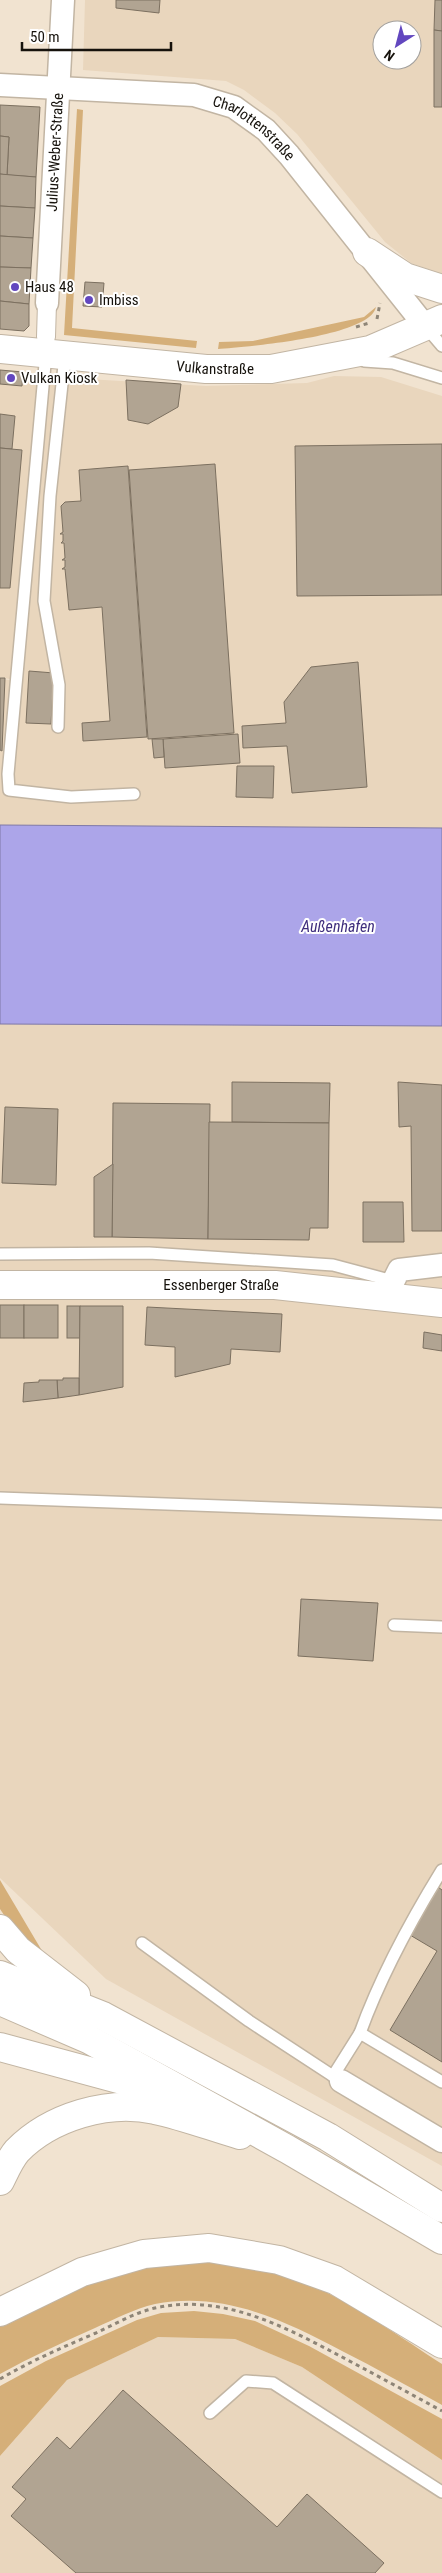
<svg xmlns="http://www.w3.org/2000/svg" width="442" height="2573" font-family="'Roboto Condensed',sans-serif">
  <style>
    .built { fill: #e9d6bd; fill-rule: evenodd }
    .green { fill: #d5af79 }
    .water { fill: #aca5e9; stroke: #7f79a7 }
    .building { fill: #b1a492; stroke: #7c7060 }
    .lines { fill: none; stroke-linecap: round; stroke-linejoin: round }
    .service-casing { stroke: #c2b5a3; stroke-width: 14 }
    .pedestrian-casing { stroke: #c2b5a3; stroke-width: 20 }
    .minor-casing { stroke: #c2b5a3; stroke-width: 25 }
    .tertiary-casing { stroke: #c2b5a3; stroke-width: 30 }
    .secondary-casing { stroke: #c2b5a3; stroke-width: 30 }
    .motorway-casing { stroke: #c2b5a3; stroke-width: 30 }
    .path { stroke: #8e8577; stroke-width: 3; stroke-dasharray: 4 4; stroke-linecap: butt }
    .service { stroke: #fff; stroke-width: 11 }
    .pedestrian { stroke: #fff; stroke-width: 18 }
    .minor { stroke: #fff; stroke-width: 22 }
    .tertiary { stroke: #fff; stroke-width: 28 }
    .secondary { stroke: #fff; stroke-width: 28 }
    .motorway { stroke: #fff; stroke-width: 28 }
    .poi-dot { fill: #6247bf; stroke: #fff; stroke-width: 2 }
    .labels { text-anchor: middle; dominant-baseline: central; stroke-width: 4; stroke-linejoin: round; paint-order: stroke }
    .street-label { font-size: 15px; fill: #16120c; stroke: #fff }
    .poi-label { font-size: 15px; fill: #16120c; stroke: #fff; text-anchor: start }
    .water-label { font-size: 16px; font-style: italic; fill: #3f2e7d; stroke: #fff }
  </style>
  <rect width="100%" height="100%" fill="#f1e3d0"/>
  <!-- built -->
  <g class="built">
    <path d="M 85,0 L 442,0 L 442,274 L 411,263 L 385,242 L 297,134 L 275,113 L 244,90 L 226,81 L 83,70 ZM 382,30 L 412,30 L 412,60 L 382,60 Z"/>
    <polygon points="0,370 53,377 206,386 307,383 334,376 381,377 442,396 442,828 0,825 0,679 19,681 0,677"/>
    <polygon points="0,1024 442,1026 442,2166 106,1979 0,1878"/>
    <polygon points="158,2337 235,2339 302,2367 442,2460 442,2573 0,2573 0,2456 67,2380"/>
  </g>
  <!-- green -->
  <g class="green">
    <polygon points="77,109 83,110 72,328 197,341 196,348 64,335"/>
    <path d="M 376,307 C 370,337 245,347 218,349 L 219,342 L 253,341 L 364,317 Z"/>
    <polygon points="0,1880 51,1966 6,1918 0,1909"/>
    <path d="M 208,2256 C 233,2263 260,2267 286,2275 C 336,2291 397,2335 442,2364 L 442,2405 C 409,2387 376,2368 342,2351 C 283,2320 224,2291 155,2304 C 134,2309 115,2319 95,2328 C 63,2342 31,2357 0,2374 L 0,2321 L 91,2276 Z"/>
    <polygon points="194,2311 223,2314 255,2321 309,2346 442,2419 442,2460 302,2367 235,2339 158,2337 67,2380 0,2456 0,2386 46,2361 137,2320 161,2313"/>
  </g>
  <!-- water -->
  <polygon class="water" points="0,825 442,828 442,1026 0,1024"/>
  <!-- building -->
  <g class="building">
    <polygon points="116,0 160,0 159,13 116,8"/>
    <polygon points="435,0 442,0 442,31 434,30"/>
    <polygon points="434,30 442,31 442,107 434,107"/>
    <polygon points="0,105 40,107 36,177 7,175 9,137 0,136"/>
    <polygon points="0,136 9,137 7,175 0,174"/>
    <polygon points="0,174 36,177 35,208 0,206"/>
    <polygon points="0,206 35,208 33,238 0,236"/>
    <polygon points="0,236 33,238 31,268 0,267"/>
    <polygon points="0,267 31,268 29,304 0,301"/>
    <polygon points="85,282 104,283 102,307 83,306"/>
    <polygon points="0,301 29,304 29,326 24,331 0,329"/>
    <polygon points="0,370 23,372 22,386 0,384"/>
    <polygon points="126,380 181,384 178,407 148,424 128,420"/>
    <polygon points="0,414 15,416 12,449 0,448"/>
    <polygon points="442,444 442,595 297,596 295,446"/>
    <polygon points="0,448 22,450 10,588 0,588"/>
    <polygon points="215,464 234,733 148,739 129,470"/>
    <polygon points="128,466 147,737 83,741 82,723 110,721 102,607 69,610 65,569 62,569 65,567 65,560 62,560 65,558 64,543 61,543 63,541 63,534 60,534 63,532 61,506 65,502 81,501 79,470"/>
    <polygon points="358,662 367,787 292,793 287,746 243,748 242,726 286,723 284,702 311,667"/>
    <polygon points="29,671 54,673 51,724 26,723"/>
    <polygon points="0,678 5,678 2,751 0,750"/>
    <polygon points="238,734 240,763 165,768 163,739"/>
    <polygon points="152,739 163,739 164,757 154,758"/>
    <polygon points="237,766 274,766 273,798 236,797"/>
    <polygon points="232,1082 330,1083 329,1123 232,1122"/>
    <polygon points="398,1082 442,1085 442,1231 412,1231 411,1126 399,1127"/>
    <polygon points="113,1103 210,1104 208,1239 112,1237"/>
    <polygon points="5,1107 58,1109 56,1185 2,1183"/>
    <polygon points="209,1122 329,1123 328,1228 310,1228 309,1240 208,1239"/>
    <polygon points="113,1164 112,1237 94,1237 94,1177"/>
    <polygon points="363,1202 403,1202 404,1242 363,1242"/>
    <rect x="0" y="1305" width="24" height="33"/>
    <rect x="24" y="1305" width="34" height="33"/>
    <rect x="67" y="1306" width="13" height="32"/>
    <polygon points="80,1306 123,1306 123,1387 79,1395"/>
    <polygon points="147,1307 282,1314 280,1352 231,1349 230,1364 175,1377 175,1347 145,1345"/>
    <polygon points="424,1332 442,1335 442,1351 423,1348"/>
    <polygon points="63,1378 79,1378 79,1395 58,1398 57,1380 63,1380"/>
    <polygon points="39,1380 57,1380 58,1398 23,1402 24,1383 39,1382"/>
    <polygon points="301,1599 378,1603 373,1661 298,1656"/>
    <polygon points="438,1887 442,1890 442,2062 390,2030 437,1951 410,1935"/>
    <polygon points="123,2390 277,2527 307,2494 384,2563 375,2573 76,2573 11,2516 26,2499 12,2487 57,2437 70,2449"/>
  </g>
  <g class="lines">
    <!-- service casing -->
    <g class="service-casing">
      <g id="service">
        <polyline points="425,326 442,346"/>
        <polyline points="46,353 8,774 9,790 71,797 134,794"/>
        <polyline points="364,361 393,363 442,378"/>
        <polyline points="58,727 59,685 44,601 50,496 65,356"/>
        <polyline points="0,1254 149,1253 333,1265 393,1281"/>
        <polyline points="0,1498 442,1514"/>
        <polyline points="394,1625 442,1627"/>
        <polyline points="142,1943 249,2021 333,2076"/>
        <path d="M 360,2033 C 381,1975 410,1922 442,1870"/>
        <polyline points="338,2079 333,2076 360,2033 442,2082"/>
        <polyline points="210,2413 246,2381 273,2383 442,2492"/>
      </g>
    </g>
    <!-- pedestrian casing -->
    <g class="pedestrian-casing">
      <polyline id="pedestrian" points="46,337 47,303"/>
    </g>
    <!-- minor casing -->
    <g class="minor-casing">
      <g id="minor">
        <path id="s1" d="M 0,85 L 194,95 L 234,107 L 266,130 L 289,155 L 425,326"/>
        <path id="s2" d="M 47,303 L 63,0"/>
        <polyline points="386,1296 399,1270 442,1265"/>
        <polyline points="341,2081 442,2141"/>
      </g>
    </g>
    <!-- tertiary casing -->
    <g class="tertiary-casing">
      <g id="tertiary">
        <path id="s3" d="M 0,1285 L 275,1285 L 442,1303"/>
      </g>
    </g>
    <!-- secondary casing -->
    <g class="secondary-casing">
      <g id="secondary">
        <polyline points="367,252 405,277 442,289"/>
        <path id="s4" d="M 0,349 L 206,369 L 271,369 L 370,350 L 442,319"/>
      </g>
    </g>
    <!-- motorway casing -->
    <g class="motorway-casing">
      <g id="motorway">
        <polyline points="0,1929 18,1950 76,1995"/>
        <polyline points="0,1975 103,2016 328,2137 442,2208"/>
        <polyline points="0,2001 90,2040 287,2149 442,2240"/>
        <polyline points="0,2047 159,2090"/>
        <path d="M 0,2181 C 5,2171 10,2159 17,2151 C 50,2117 109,2099 155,2110 C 184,2116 212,2127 240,2135"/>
        <polyline points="0,2312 82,2272 144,2254 209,2248 279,2260 335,2280 442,2344"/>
      </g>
    </g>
    <!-- path -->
    <g class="path">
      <polyline points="377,319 380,303"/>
      <polyline points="356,327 369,323"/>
      <path d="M 0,2379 C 31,2361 63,2347 96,2333 C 115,2324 134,2313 155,2308 C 223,2293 285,2327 342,2357 C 376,2375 409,2393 442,2411"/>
    </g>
    <!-- service -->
    <use href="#service" class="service"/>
    <!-- pedestrian -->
    <use href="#pedestrian" class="pedestrian"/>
    <!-- minor -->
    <use href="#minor" class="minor"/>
    <!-- tertiary -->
    <use href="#tertiary" class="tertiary"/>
    <!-- secondary -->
    <use href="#secondary" class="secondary"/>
    <!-- motorway -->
    <use href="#motorway" class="motorway"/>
  </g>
  <!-- markers -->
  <g class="poi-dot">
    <circle cx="15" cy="287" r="5"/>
    <circle cx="89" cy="300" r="5"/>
    <circle cx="11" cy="378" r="5"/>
  </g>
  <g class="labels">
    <!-- street labels -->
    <g class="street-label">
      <text stroke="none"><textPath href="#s1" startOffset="264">Charlottenstraße</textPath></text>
      <text stroke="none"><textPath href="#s2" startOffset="151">Julius-Weber-Straße</textPath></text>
      <text stroke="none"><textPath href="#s4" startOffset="216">Vulkanstraße</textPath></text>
      <text stroke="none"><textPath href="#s3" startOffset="221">Essenberger Straße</textPath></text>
    </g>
    <!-- poi labels -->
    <g class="poi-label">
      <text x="25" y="287">Haus 48</text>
      <text x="99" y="300">Imbiss</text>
      <text x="21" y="378">Vulkan Kiosk</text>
    </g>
    <!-- water labels -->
    <g class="water-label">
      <text x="338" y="926">Außenhafen</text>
    </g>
  </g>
  <!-- north arrow -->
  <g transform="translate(397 45) rotate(216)"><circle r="24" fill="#ffffff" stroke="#a2a09e"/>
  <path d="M0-4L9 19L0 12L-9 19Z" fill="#6247bf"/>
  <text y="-8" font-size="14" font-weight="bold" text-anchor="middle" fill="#16120c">N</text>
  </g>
  <!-- scale -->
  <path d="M22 42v8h149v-8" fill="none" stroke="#16120c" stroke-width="2.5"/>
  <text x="30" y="42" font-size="15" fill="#16120c" stroke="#ffffff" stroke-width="4" paint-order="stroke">50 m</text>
</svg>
